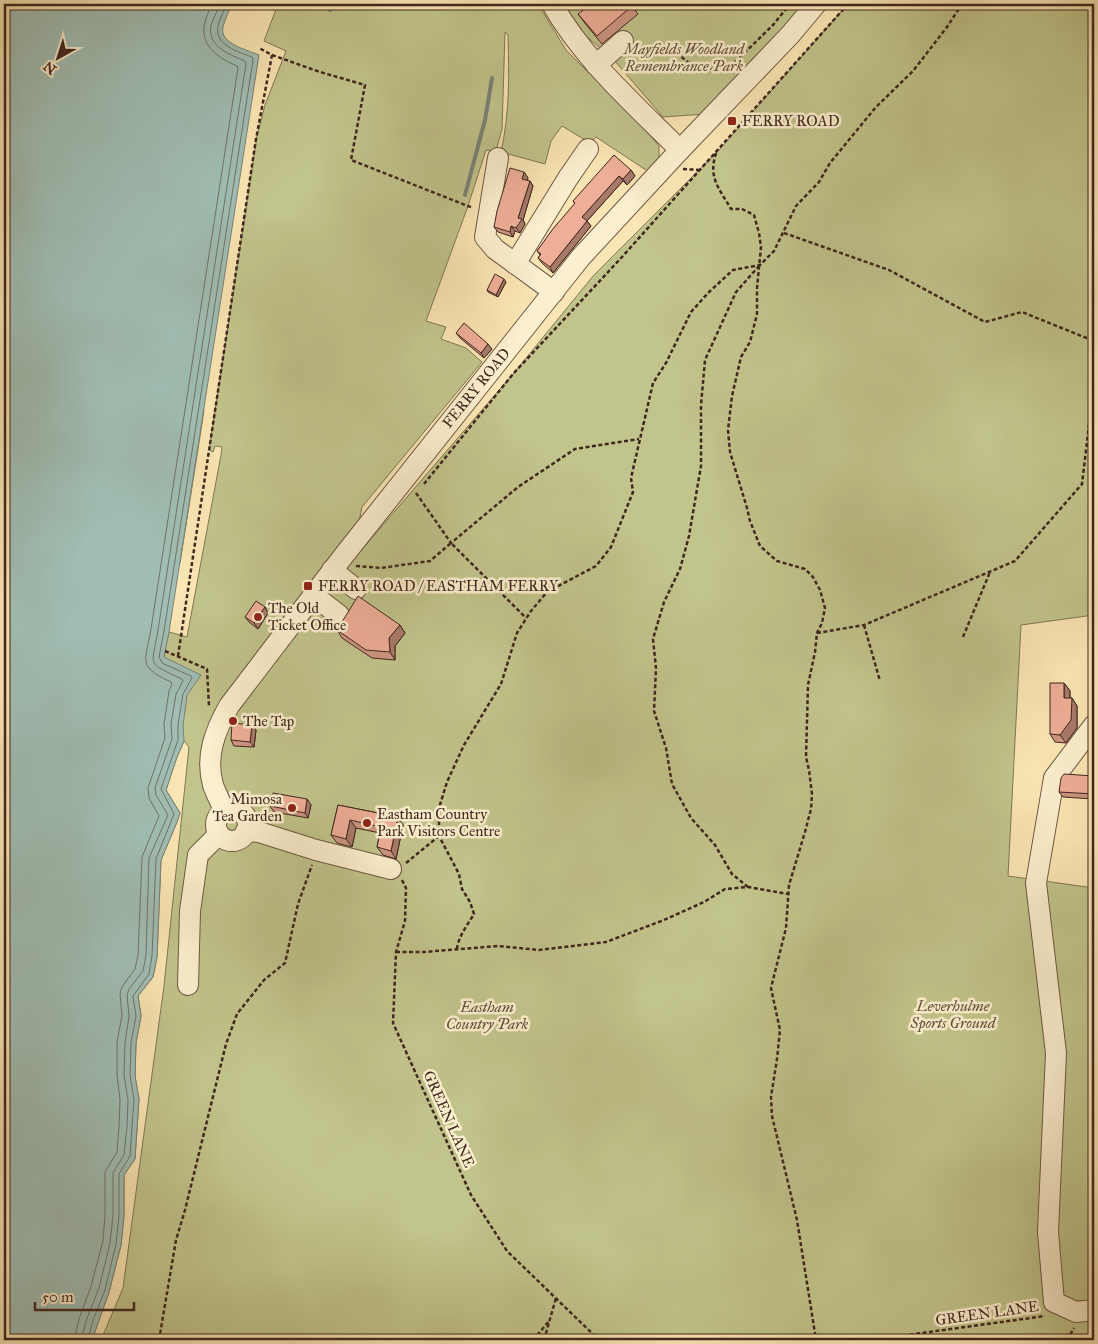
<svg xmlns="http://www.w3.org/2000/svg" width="1098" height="1344" font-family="'IM FELL Great Primer',serif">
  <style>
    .green { fill: #c1c48b; stroke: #807655 }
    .water { fill: #a0beb4; stroke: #7a8278 }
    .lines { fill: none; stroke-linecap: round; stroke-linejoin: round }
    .shore { stroke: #70726a; stroke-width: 1 }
    .stream { stroke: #7a8278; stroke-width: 4 }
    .minor-casing { stroke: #6e5744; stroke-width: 22 }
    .path { stroke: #40271f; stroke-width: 2.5; stroke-dasharray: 4 2.5; stroke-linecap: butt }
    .minor { stroke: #fcefce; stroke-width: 20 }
    .wall { fill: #cd9682; stroke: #40271f }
    .shaded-wall { fill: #a77a6a; stroke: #40271f }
    .building { fill: #eeae97; stroke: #40271f }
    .poi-dot { fill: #8f2418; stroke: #fcefce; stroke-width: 2 }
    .labels { text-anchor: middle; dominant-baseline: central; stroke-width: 5; stroke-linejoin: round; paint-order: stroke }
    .park-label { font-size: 15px; font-style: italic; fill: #604e3a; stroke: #fcefce }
    .poi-label { font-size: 15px; fill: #40271f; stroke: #fcefce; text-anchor: start }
    .street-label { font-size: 15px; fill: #40271f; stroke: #fcefce }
  </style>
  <rect width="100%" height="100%" fill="#fae6b4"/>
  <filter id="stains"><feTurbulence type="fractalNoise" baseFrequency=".004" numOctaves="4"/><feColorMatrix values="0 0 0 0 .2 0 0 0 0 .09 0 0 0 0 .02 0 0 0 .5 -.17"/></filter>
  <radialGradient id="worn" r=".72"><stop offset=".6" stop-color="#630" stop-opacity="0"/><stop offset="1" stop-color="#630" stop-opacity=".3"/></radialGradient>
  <!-- green -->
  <g class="green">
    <path d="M 278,4 L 538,4 L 566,50 L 645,129 L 659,146 L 659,159 L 649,172 L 596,137 L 590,143 L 562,126 L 551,141 L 545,164 L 501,152 C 510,111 509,76 508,35 L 505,32 L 502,129 L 496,151 L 486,150 L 468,206 L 426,321 L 446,327 L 441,339 L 466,348 L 482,362 L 362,507 L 351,562 L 513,374 L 594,275 L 719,150 L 848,4 L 1094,4 L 1094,615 L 1021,625 L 1008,876 L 1094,888 L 1094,1340 L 101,1340 L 123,1288 L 164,986 L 189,747 L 184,741 L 177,757 L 166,790 L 180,813 L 177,822 L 161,860 L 157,957 L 153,977 L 138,996 L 141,1016 L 136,1043 L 135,1076 L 139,1099 L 135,1159 L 124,1175 L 124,1216 L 121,1245 L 109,1292 L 92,1340 L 4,1340 L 4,1316 L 16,1275 L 27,1231 L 58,1059 L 65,1037 L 92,823 L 93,766 L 100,659 L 113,529 L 122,372 L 165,216 L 180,188 L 215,87 L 224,95 L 197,160 L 197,185 L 164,305 L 170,337 L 198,358 L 197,369 L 202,373 L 199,389 L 204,411 L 180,563 L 168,573 L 163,613 L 129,654 L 154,674 L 157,711 L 169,695 L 162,683 L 176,664 L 163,658 L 169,632 L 187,637 L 221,455 L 222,447 L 215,446 L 213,452 L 209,450 L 257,136 L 265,105 L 286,51 L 264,41 Z"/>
    <polygon points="563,4 806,4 706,114 663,117 614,60 586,36"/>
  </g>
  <!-- water -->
  <path class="water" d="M 4,4 L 232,4 C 229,11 225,19 223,27 C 219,44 248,50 259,55 L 169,632 L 164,657 L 201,675 L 187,695 L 183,726 L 184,741 L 177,757 L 166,790 L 180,813 L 177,822 L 161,860 L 157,957 L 153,977 L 138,996 L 141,1016 L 136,1043 L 135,1076 L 139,1099 L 135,1159 L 124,1175 L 124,1216 L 121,1245 L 109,1292 L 92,1340 L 4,1340 Z"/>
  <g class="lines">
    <!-- shore -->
    <g class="shore">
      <path d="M 74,1340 L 79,1319 L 91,1286 L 103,1241 L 105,1215 L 105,1172 L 117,1152 L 119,1126 L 120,1100 L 117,1075 L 117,1042 L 122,1016 L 120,994 L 122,987 L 135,969 L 138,955 L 142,857 L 159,816 L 149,798 L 148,788 L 165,738 L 164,724 L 169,691 L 172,684 L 171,682 C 136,666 146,661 151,629 L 238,68 L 237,66 C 220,59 201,47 204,26 C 205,19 209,11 212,4"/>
      <path d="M 81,1340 L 86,1321 L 99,1288 L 110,1243 L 113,1215 L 113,1173 L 124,1155 L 127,1126 L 128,1100 L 124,1075 L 125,1043 L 129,1016 L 127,995 L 129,989 L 143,971 L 146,955 L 149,858 L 168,815 L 156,795 L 155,788 L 172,739 L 171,724 L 176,694 L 183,681 L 182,679 C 145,662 152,667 158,630 L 246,64 L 245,61 C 231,55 207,47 211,26 C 213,19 217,11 220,4"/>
      <path d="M 88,1340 L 92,1323 L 105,1290 L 116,1244 L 119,1216 L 119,1174 L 130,1156 L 134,1099 L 130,1076 L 131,1043 L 136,1016 L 133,996 L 149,974 L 152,956 L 156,859 L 174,814 L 161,789 L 178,740 L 178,725 L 183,694 L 192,678 L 191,676 L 162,663 L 159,657 L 164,631 L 253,60 L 252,57 C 239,52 214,45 218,27 C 219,19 224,11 227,4"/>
    </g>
    <!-- stream -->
    <g class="stream">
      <polyline points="330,10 333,4"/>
      <polyline points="465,195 485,120 492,78"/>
    </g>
    <!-- minor casing -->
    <g class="minor-casing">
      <g id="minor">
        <path d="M 552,4 C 584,60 634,104 680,150"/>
        <polyline points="596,65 623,41"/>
        <polyline points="498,158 485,237 495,249 554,292"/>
        <polyline points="515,264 568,178 588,149"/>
        <polyline points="332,570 356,589"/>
        <polyline points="313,595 339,615"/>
        <polyline points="1094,725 1054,778 1036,883 1056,1053 1048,1232 1054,1302 1076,1312 1094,1310"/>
        <circle cx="232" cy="825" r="16"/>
        <path d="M 224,811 C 221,802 216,794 213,785 C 205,756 215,731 229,706 L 345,554 L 581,257 L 680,150 L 790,35 L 816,4"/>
        <polyline points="246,831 259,832 316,850 391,869"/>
        <polyline points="188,985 190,911 198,855 219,834"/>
      </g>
    </g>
    <!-- path -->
    <g class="path">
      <polyline points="666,45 688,62 709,70 731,66 773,25 790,4"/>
      <polyline points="272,55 320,72 365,85 351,160 473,208"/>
      <path d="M 716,153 C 708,178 719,188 731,209 L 742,209 L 754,215 L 759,233 L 761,247 L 757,288 L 757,314 L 750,342 L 741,357 L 732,396 L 728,430 L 730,452 L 747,508 L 750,521 L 760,546 L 777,561 L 805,569 L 813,577 L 820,590 L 825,608 L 822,623 L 817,633 L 815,652 L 808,685 L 806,757 L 809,770 L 812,794 L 811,809 L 805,832 L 789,885 L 786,928 L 771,988 L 780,1030 L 777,1059 L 771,1097 L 772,1116 L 797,1220 L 816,1340"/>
      <polyline points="683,169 700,170"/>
      <polyline points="784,233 889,270 985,322 1022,312 1094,341"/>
      <polyline points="424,484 513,374 622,257 848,4"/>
      <polyline points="416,493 451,543 518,487 575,449 639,439"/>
      <polyline points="356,566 381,568 430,561 451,543 526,618"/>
      <polyline points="864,625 880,681"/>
      <polyline points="817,633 864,625 1015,561 1082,484 1094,383"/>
      <polyline points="963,637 990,572"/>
      <polyline points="165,651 207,669 209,706"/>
      <polyline points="178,656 256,139 272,55 259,48"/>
      <polyline points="406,863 439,836"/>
      <polyline points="402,880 406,888 405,921 396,952 393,1023 471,1195 507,1251 599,1340"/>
      <polyline points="748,887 732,874 715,845 691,818 672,784 666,748 654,711 656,668 653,639 664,602 680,569 689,536 701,466 701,405 705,360 736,292 759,266"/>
      <path d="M 457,949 C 458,937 468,924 474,914 L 470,902 L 462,889 L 459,874 L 439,836 L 439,808 L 447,782 L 464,745 L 501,684 L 517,633 L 531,611 L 547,592 L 596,566 L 611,547 L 633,492 L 631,478 L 653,383 L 666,363 L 691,312 L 709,292 L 733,270 L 760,265 L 774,251 L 796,206 L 819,182 L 830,163 L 876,107 L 913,71 L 947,27 L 962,4"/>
      <polyline points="396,952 424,952 498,946 539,950 606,942 664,920 704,902 725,889 748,887 788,894"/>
      <polyline points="159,1340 176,1240 185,1210 226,1044 237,1014 264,980 285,963 298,904 312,865"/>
      <polyline points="533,1340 550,1320"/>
      <polyline points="544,1340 556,1298"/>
      <polyline points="871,1340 1045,1316"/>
      <polyline points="1067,1340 1074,1328"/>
    </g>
    <!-- minor -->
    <use href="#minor" class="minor"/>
  </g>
  <!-- wall -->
  <g class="wall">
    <polygon points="630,4 638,14 602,44 584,22 578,14"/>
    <polygon points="631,170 635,176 627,185 623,181 587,221 591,226 553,273 542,263 538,258 540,255 537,251 575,204 573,201"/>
    <polygon points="524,172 528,178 527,180 530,181 533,186 523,220 525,224 520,233 515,231 513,237 498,232 494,227"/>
    <polygon points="506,282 498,297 488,292 487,290"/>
    <polygon points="456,333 492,349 484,358 460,338"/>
    <polygon points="265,607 268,613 258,629 249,622 245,617"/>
    <polygon points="400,625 405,633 395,646 395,660 372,658 342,638 337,630"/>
    <polygon points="1064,683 1070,691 1070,698 1072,698 1077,706 1077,728 1066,743 1055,742 1050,734"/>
    <polygon points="252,725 256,730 254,747 234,746 231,740"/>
    <polygon points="1094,776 1094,799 1063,797 1059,792"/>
    <polygon points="307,799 311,805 308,818 274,812 270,806"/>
    <polygon points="338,805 398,817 403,825 396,859 383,855 377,847 380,833 356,828 352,847 337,843 331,835"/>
  </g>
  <!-- shaded-wall -->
  <g class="shaded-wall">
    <polygon points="631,170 635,176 627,185 623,179"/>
    <polygon points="524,172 528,178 526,184 522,179"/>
    <polygon points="619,176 623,181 586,222 582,217"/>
    <polygon points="530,181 533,186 523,220 525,224 520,233 516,228 518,218"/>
    <polygon points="587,221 591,226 553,273 550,267"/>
    <polygon points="511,226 515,231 513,237 510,232"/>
    <polygon points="504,279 506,282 498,297 496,295"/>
    <polygon points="488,344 492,349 484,358 481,353"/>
    <polygon points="265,607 268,613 258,629 254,623"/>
    <polygon points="400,625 405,633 395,646 395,660 390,652 389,638"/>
    <polygon points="1064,683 1070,691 1070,706 1064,698"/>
    <polygon points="1072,698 1077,706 1077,728 1066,743 1060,735"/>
    <polygon points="252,725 256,730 254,747 250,742"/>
    <polygon points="307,799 311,805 308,818 305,813"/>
    <polygon points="398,817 403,825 396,859 391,851"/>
    <polygon points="350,820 356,828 352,847 346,839"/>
  </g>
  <!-- building -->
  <g class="building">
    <polygon points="591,4 630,4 632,6 597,36 578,14"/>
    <polygon points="614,155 631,170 623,179 619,176 582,217 587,221 550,267 538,258 541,254 537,251 552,230 575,203 573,201"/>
    <polygon points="510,168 524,172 522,179 530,181 518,218 522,219 516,228 511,226 510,232 494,227 497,211"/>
    <polygon points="495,274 504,279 496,295 487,290"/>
    <polygon points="464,323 488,344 481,353 456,333"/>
    <polygon points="358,596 400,625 389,638 390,652 366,650 337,630"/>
    <polygon points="256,601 265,607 254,623 245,617"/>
    <polygon points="1050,683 1064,683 1064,698 1072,698 1071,720 1060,735 1050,734"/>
    <polygon points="232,723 252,725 250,742 231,740"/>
    <polygon points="1064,774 1094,776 1094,794 1059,792 1061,778"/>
    <polygon points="273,793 307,799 305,813 270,806"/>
    <polygon points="338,805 398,817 391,851 377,847 381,827 350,820 346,839 331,835"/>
  </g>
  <!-- markers -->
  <g class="poi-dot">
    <rect x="727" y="116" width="10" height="10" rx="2.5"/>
    <rect x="303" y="581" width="10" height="10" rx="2.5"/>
    <circle cx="258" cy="617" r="5"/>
    <circle cx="233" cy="721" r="5"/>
    <circle cx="292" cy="808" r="5"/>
    <circle cx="367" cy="823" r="5"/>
  </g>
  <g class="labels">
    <!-- park labels -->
    <g class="park-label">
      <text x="684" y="49">Mayfields Woodland<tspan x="684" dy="17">Remembrance Park</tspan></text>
      <text x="953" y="1006">Leverhulme<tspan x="953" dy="17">Sports Ground</tspan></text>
      <text x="487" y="1007">Eastham<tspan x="487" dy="17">Country Park</tspan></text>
    </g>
    <!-- poi labels -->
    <g class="poi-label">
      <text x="742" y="121">FERRY ROAD</text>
      <text x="318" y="586">FERRY ROAD / EASTHAM FERRY</text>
      <text x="268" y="608">The Old<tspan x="268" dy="17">Ticket Office</tspan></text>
      <text x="243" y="721">The Tap</text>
      <text x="282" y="799" text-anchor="end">Mimosa<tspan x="282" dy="17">Tea Garden</tspan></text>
      <text x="377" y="814">Eastham Country<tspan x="377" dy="17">Park Visitors Centre</tspan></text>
    </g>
    <!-- street labels -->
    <g class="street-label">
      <text transform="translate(476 388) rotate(-51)">FERRY ROAD</text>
      <text transform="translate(449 1119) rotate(66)">GREEN LANE</text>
      <text transform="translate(987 1313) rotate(-8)">GREEN LANE</text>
    </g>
  </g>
  <!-- margin -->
  <rect width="1098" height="1344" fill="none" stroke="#fae6b4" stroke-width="20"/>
  <rect x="5" y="5" width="1088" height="1334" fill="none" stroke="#40271f" stroke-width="2.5"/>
  <rect x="10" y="10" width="1078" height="1324" fill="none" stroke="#40271f"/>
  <!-- north arrow -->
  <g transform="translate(58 58) rotate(219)" stroke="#fcefce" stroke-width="4" paint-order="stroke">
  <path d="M0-4L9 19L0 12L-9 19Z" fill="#40271f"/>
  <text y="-8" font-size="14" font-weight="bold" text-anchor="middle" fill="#40271f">N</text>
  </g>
  <!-- scale -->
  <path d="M35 1302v8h99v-8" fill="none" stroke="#40271f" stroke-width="2.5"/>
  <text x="42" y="1302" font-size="15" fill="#40271f" stroke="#fcefce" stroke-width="4" paint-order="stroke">50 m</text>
  <rect width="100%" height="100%" filter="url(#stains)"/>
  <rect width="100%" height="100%" fill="url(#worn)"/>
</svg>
